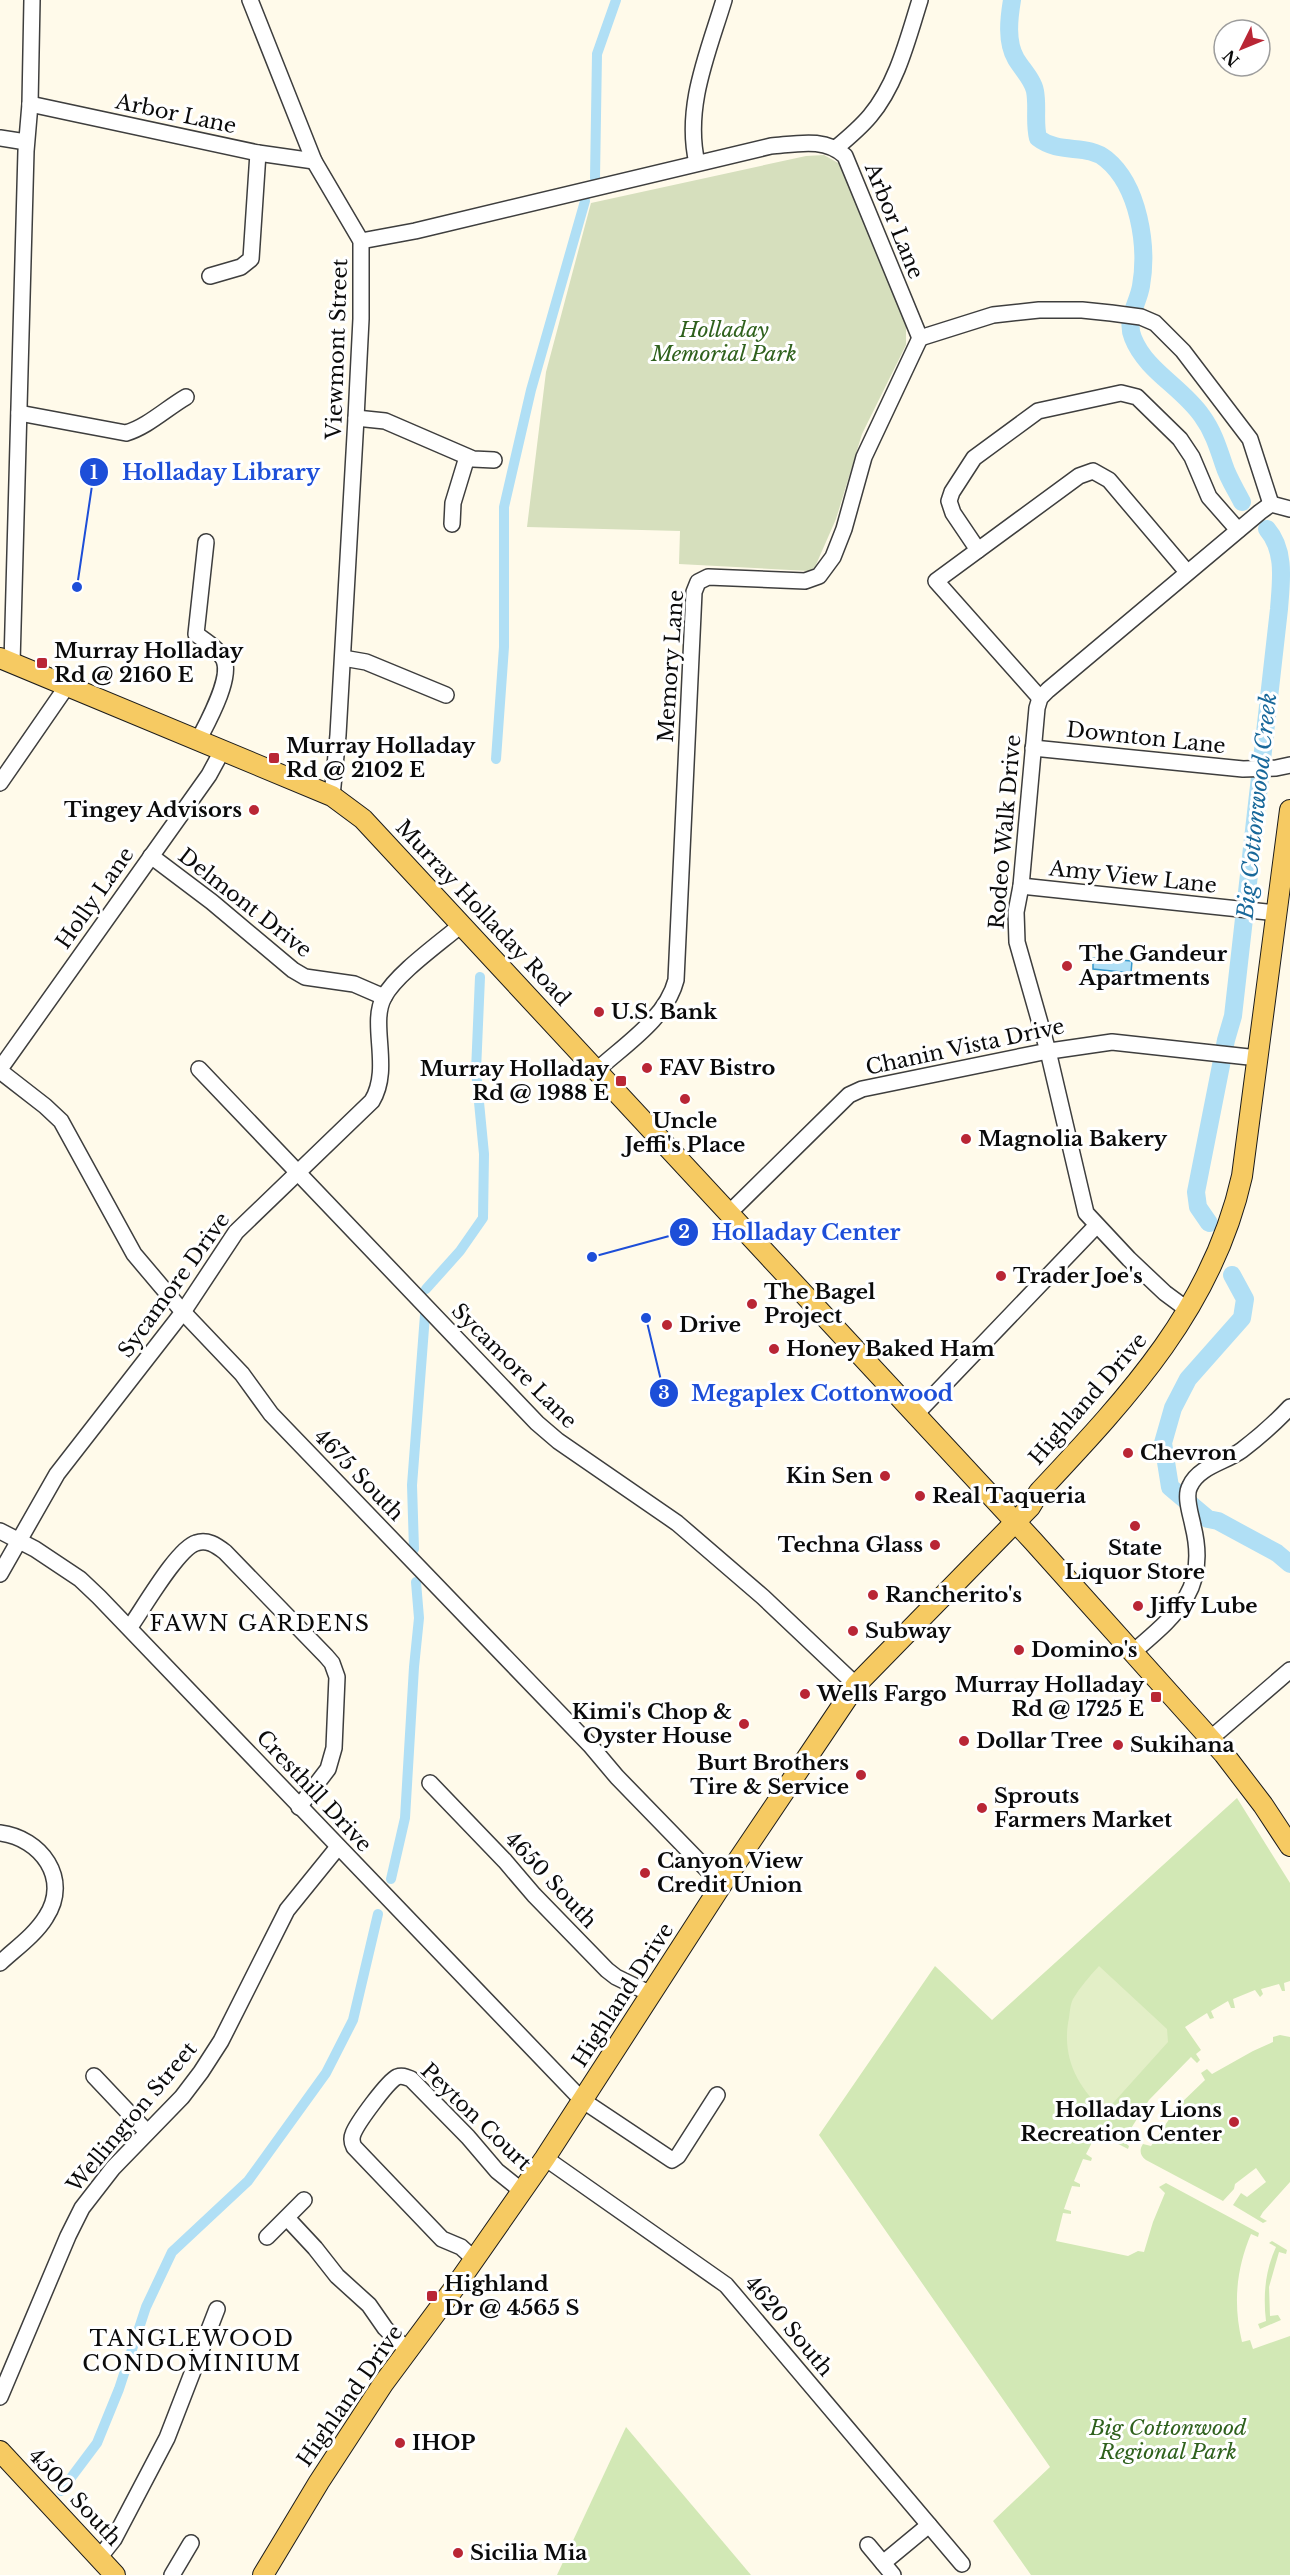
<svg xmlns="http://www.w3.org/2000/svg" width="1290" height="2575" font-family="'Libre Baskerville',serif">
  <style>
    .green { fill: #d2e8b5 }
    .cemetery { fill: #d6dfbd }
    .pitch { fill: #e3efc7 }
    .water { fill: #b0dff5; stroke: #3898cb; stroke-width: 1.5 }
    .lines { fill: none; stroke-linecap: round; stroke-linejoin: round }
    .canal { stroke: #b0dff5; stroke-width: 10 }
    .river { stroke: #b0dff5; stroke-width: 18 }
    .minor-casing { stroke: #3e3e3e; stroke-width: 18 }
    .major-casing { stroke: #1c1c1c; stroke-width: 22 }
    .minor { stroke: #fff; stroke-width: 15 }
    .major { stroke: #f6ca62; stroke-width: 20 }
    .poi-dot { fill: #b92635; stroke: #fff; stroke-width: 2 }
    .labels { text-anchor: middle; dominant-baseline: central; stroke-width: 6; stroke-linejoin: round; paint-order: stroke }
    .street-label { font-size: 21px; fill: #0b0b0b; stroke: #fff }
    .park-label { font-size: 21px; font-style: italic; fill: #2f611d; stroke: #fff }
    .poi-label { font-size: 21px; font-weight: bold; fill: #0b0b0b; stroke: #fff; text-anchor: start }
    .water-label { font-size: 22px; font-style: italic; fill: #18689a; stroke: #fff }
    .neighbourhood-label { font-size: 22px; letter-spacing: 1.5px; fill: #0b0b0b; stroke: #fff }
    .leader { fill: none; stroke: #1d4ed8; stroke-width: 2 }
    .callout-dot { fill: #1d4ed8; stroke: #fff; stroke-width: 2 }
    .mark-label { font-size: 18px; text-anchor: middle; font-weight: bold; fill: #fff }
    .callout-label { font-size: 22px; text-anchor: middle; font-weight: bold; fill: #1d4ed8; stroke: #fff; stroke-width: 6; stroke-linejoin: round; paint-order: stroke }
  </style>
  <rect width="100%" height="100%" fill="#fffaea"/>
  <!-- green -->
  <g class="green">
    <path d="M 1237,1798 L 1290,1883 L 1290,1981 L 1284,1983 L 1285,1991 L 1282,1991 L 1279,1984 L 1261,1989 L 1263,1994 L 1260,1997 L 1255,1990 L 1233,1999 L 1235,2008 L 1231,2008 L 1228,2001 L 1211,2011 L 1214,2018 L 1210,2019 L 1207,2013 L 1185,2027 L 1201,2050 L 1196,2054 L 1200,2060 L 1197,2063 L 1191,2057 L 1149,2100 L 1123,2141 L 1129,2146 L 1128,2149 L 1097,2133 L 1086,2154 L 1092,2158 L 1091,2161 L 1083,2159 L 1074,2181 L 1080,2184 L 1080,2187 L 1072,2186 L 1064,2209 L 1071,2211 L 1071,2214 L 1063,2213 L 1056,2241 L 1128,2256 L 1138,2251 L 1144,2252 L 1153,2222 L 1165,2193 L 1159,2187 L 1166,2183 L 1259,2233 L 1258,2237 L 1251,2234 C 1236,2270 1233,2304 1242,2342 L 1250,2340 L 1253,2349 L 1290,2336 L 1290,2575 L 1031,2575 L 993,2521 L 1050,2467 L 819,2135 L 935,1966 L 992,2020 Z"/>
    <path d="M 1280,2035 L 1290,2037 L 1290,2182 L 1263,2212 L 1260,2217 L 1267,2221 L 1263,2223 L 1233,2205 L 1241,2193 L 1247,2197 L 1266,2182 L 1256,2168 L 1235,2184 L 1234,2189 L 1223,2201 L 1146,2160 C 1140,2156 1139,2150 1143,2144 L 1151,2146 L 1178,2106 L 1205,2080 L 1201,2073 L 1207,2069 L 1212,2074 L 1253,2051 L 1273,2042 L 1273,2037 Z"/>
    <path d="M 1272,2241 L 1287,2250 L 1286,2254 L 1279,2252 L 1269,2287 L 1270,2316 L 1278,2315 L 1281,2320 L 1260,2329 L 1258,2324 L 1266,2321 C 1263,2296 1265,2271 1276,2247 L 1269,2243 Z"/>
    <polygon points="626,2427 751,2575 557,2575"/>
  </g>
  <!-- cemetery -->
  <polygon class="cemetery" points="824,155 840,164 906,324 906,345 862,434 836,519 815,567 809,571 679,564 680,531 527,527 546,372 591,203 806,156"/>
  <!-- pitch -->
  <path class="pitch" d="M 1099,1966 L 1167,2029 L 1168,2042 L 1105,2112 C 1077,2087 1061,2056 1069,2018 C 1070,2012 1070,2005 1073,1999 C 1080,1987 1089,1977 1099,1966 Z"/>
  <!-- water -->
  <polygon class="water" points="1093,958 1132,961 1131,973 1093,969"/>
  <g class="lines">
    <!-- canal -->
    <g class="canal">
      <polyline points="595,178 597,54 616,0"/>
      <polyline points="496,759 504,647 504,507 531,390 585,201"/>
      <polyline points="426,1289 460,1251 483,1218 484,1154 476,1071 480,977"/>
      <polyline points="414,1549 412,1485 425,1315"/>
      <polyline points="391,1879 405,1818 414,1667 419,1618 416,1582"/>
      <polyline points="61,2491 97,2443 119,2389 146,2307 172,2252 248,2181 326,2073 353,2020 378,1914"/>
    </g>
    <!-- river -->
    <g class="river">
      <path d="M 1012,0 C 1009,18 1006,42 1016,59 C 1022,69 1033,80 1035,91 C 1038,107 1034,122 1038,138 C 1060,155 1087,143 1106,159 C 1139,186 1148,246 1141,286 C 1138,304 1125,319 1133,338 C 1146,371 1182,387 1202,416 C 1213,431 1218,447 1224,465 C 1228,478 1236,490 1242,502"/>
      <path d="M 1209,1223 L 1198,1207 L 1196,1192 L 1226,1040 L 1233,1016 L 1279,609 C 1281,582 1286,551 1267,529"/>
      <polyline points="1232,1275 1245,1299 1242,1318 1188,1379 1173,1408 1163,1443 1170,1487 1208,1519 1218,1521 1277,1553 1290,1564"/>
    </g>
    <!-- minor casing -->
    <g class="minor-casing">
      <g id="minor">
        <polyline points="250,0 314,161 361,241 361,319 356,418 338,735 332,796"/>
        <polyline points="30,104 258,153 314,161"/>
        <polyline points="0,138 26,142"/>
        <path d="M 836,148 C 848,138 860,128 870,116 C 897,84 908,38 920,0"/>
        <path d="M 697,163 C 684,107 708,53 724,0"/>
        <path d="M 361,241 L 415,231 L 771,146 C 797,144 825,137 845,156 L 920,338 L 993,315 L 1039,310 L 1082,310 L 1111,313 L 1141,317 L 1155,323 L 1183,351 L 1250,439 L 1271,504"/>
        <polyline points="210,276 241,267 251,259 258,153"/>
        <path d="M 19,413 L 126,433 C 147,427 167,408 186,397"/>
        <polyline points="356,418 385,421 473,459 494,460"/>
        <polyline points="452,524 453,503 467,457"/>
        <polyline points="978,550 953,513 949,501 952,492 974,458 1038,411 1121,393 1137,397 1180,439 1192,457 1209,497 1238,530"/>
        <polyline points="343,658 366,662 446,695"/>
        <polyline points="12,663 26,151 30,104 32,0"/>
        <polyline points="1040,698 936,581 1079,476 1093,471 1109,480 1187,572"/>
        <path d="M 198,741 C 207,723 232,679 224,660 C 219,649 205,641 196,634 L 206,542"/>
        <polyline points="1033,748 1243,769 1276,768 1290,765"/>
        <polyline points="0,783 67,686"/>
        <polyline points="151,856 212,902 293,970 305,977 354,984 384,997"/>
        <polyline points="1021,886 1277,913"/>
        <polyline points="0,1069 209,775 222,751"/>
        <polyline points="199,1069 537,1423 558,1441 677,1523 763,1597 856,1685"/>
        <polyline points="0,1071 45,1106 61,1121 134,1254 183,1312 242,1374 271,1414 590,1745 617,1777 722,1885"/>
        <path d="M 596,1071 C 624,1045 666,1019 676,980 L 694,592 L 698,582 L 708,577 L 805,581 L 819,576 L 833,557 L 844,529 L 864,457 L 920,338"/>
        <polyline points="728,1214 849,1095 862,1089 1043,1052 1112,1042 1258,1058"/>
        <polyline points="1188,1310 1165,1293 1129,1259 1086,1213 1048,1051 1017,942 1016,912 1021,886 1037,708 1040,698 1048,690 1260,512 1271,504 1290,509"/>
        <polyline points="915,1415 1096,1226"/>
        <polyline points="0,1531 35,1549 80,1579 99,1597 582,2100 672,2160 678,2156 717,2095"/>
        <path d="M 0,1574 L 57,1474 L 183,1312 L 236,1232 L 372,1101 C 392,1068 369,1024 384,997 C 396,974 440,943 461,925"/>
        <path d="M 130,1627 C 143,1609 177,1549 196,1543 C 207,1539 216,1545 225,1552 L 326,1656 L 332,1663 L 337,1677 L 334,1748 L 328,1769 L 299,1807"/>
        <path d="M 1132,1653 C 1176,1615 1209,1590 1193,1526 C 1191,1515 1184,1496 1190,1486 C 1199,1466 1226,1462 1242,1450 C 1259,1437 1276,1422 1290,1407"/>
        <polyline points="1210,1739 1290,1670"/>
        <polyline points="430,1783 505,1861 534,1895 607,1970 616,1977 651,1994"/>
        <path d="M 0,1833 C 41,1838 71,1879 46,1917 C 35,1935 15,1949 0,1963"/>
        <polyline points="94,2076 147,2132"/>
        <polyline points="545,2158 726,2285 962,2564"/>
        <polyline points="287,2218 315,2248 337,2276 369,2305 385,2328 409,2352"/>
        <polyline points="267,2237 304,2200"/>
        <path d="M 474,2259 L 461,2247 L 442,2239 L 354,2147 C 352,2143 351,2139 353,2134 C 357,2123 388,2081 397,2077 C 402,2075 406,2077 411,2079 L 468,2137 L 497,2171 L 522,2191"/>
        <polyline points="0,2397 68,2236 82,2208 113,2168 182,2097 201,2072 221,2041 287,1910 338,1847"/>
        <polyline points="868,2545 893,2575"/>
        <polyline points="99,2558 114,2539 167,2438 217,2309"/>
        <polyline points="883,2563 929,2525"/>
        <polyline points="172,2575 191,2543"/>
      </g>
    </g>
    <!-- major casing -->
    <g class="major-casing">
      <g id="major">
        <polyline points="0,658 332,796 363,819 1033,1541 1224,1754 1263,1805 1290,1846"/>
        <polyline points="0,2451 115,2575"/>
        <path d="M 263,2575 L 319,2482 L 383,2384 L 455,2287 L 545,2158 L 724,1881 L 856,1685 L 1030,1507 L 1039,1492 C 1128,1397 1213,1307 1242,1176 L 1290,810"/>
      </g>
    </g>
    <!-- minor -->
    <use href="#minor" class="minor"/>
    <!-- major -->
    <use href="#major" class="major"/>
  </g>
  <!-- markers -->
  <g class="poi-dot">
    <rect x="36" y="657" width="12" height="12" rx="3"/>
    <rect x="268" y="752" width="12" height="12" rx="3"/>
    <circle cx="254" cy="810" r="6"/>
    <circle cx="1067" cy="966" r="6"/>
    <circle cx="599" cy="1012" r="6"/>
    <circle cx="647" cy="1068" r="6"/>
    <rect x="615" y="1075" width="12" height="12" rx="3"/>
    <circle cx="685" cy="1099" r="6"/>
    <circle cx="966" cy="1139" r="6"/>
    <circle cx="1001" cy="1276" r="6"/>
    <circle cx="752" cy="1304" r="6"/>
    <circle cx="667" cy="1325" r="6"/>
    <circle cx="774" cy="1349" r="6"/>
    <circle cx="1128" cy="1453" r="6"/>
    <circle cx="885" cy="1476" r="6"/>
    <circle cx="920" cy="1496" r="6"/>
    <circle cx="1135" cy="1526" r="6"/>
    <circle cx="935" cy="1545" r="6"/>
    <circle cx="873" cy="1595" r="6"/>
    <circle cx="1138" cy="1606" r="6"/>
    <circle cx="853" cy="1631" r="6"/>
    <circle cx="1019" cy="1650" r="6"/>
    <circle cx="805" cy="1694" r="6"/>
    <rect x="1150" y="1691" width="12" height="12" rx="3"/>
    <circle cx="744" cy="1724" r="6"/>
    <circle cx="964" cy="1741" r="6"/>
    <circle cx="1118" cy="1745" r="6"/>
    <circle cx="861" cy="1775" r="6"/>
    <circle cx="982" cy="1808" r="6"/>
    <circle cx="645" cy="1873" r="6"/>
    <circle cx="1234" cy="2122" r="6"/>
    <rect x="426" y="2290" width="12" height="12" rx="3"/>
    <circle cx="400" cy="2443" r="6"/>
    <circle cx="458" cy="2553" r="6"/>
  </g>
  <g class="labels">
    <!-- street labels -->
    <g class="street-label">
      <text transform="translate(176 114) rotate(12)">Arbor Lane</text>
      <text transform="translate(894 221) rotate(68)">Arbor Lane</text>
      <text transform="translate(337 349) rotate(-88)">Viewmont Street</text>
      <text transform="translate(671 666) rotate(-86)">Memory Lane</text>
      <text transform="translate(1146 738) rotate(6)">Downton Lane</text>
      <text transform="translate(1005 832) rotate(-85)">Rodeo Walk Drive</text>
      <text transform="translate(1133 877) rotate(6)">Amy View Lane</text>
      <text transform="translate(95 898) rotate(-55)">Holly Lane</text>
      <text transform="translate(245 903) rotate(38)">Delmont Drive</text>
      <text transform="translate(483 913) rotate(47)">Murray Holladay Road</text>
      <text transform="translate(965 1047) rotate(-12)">Chanin Vista Drive</text>
      <text transform="translate(174 1285) rotate(-54)">Sycamore Drive</text>
      <text transform="translate(514 1366) rotate(45)">Sycamore Lane</text>
      <text transform="translate(1088 1399) rotate(-49)">Highland Drive</text>
      <text transform="translate(359 1475) rotate(46)">4675 South</text>
      <text transform="translate(314 1791) rotate(47)">Cresthill Drive</text>
      <text transform="translate(551 1880) rotate(47)">4650 South</text>
      <text transform="translate(623 1995) rotate(-57)">Highland Drive</text>
      <text transform="translate(132 2117) rotate(-50)">Wellington Street</text>
      <text transform="translate(476 2117) rotate(44)">Peyton Court</text>
      <text transform="translate(789 2326) rotate(50)">4620 South</text>
      <text transform="translate(350 2396) rotate(-55)">Highland Drive</text>
      <text transform="translate(75 2497) rotate(47)">4500 South</text>
    </g>
    <!-- park labels -->
    <g class="park-label">
      <text x="724" y="330">Holladay<tspan x="724" dy="24">Memorial Park</tspan></text>
      <text x="1168" y="2428">Big Cottonwood<tspan x="1168" dy="24">Regional Park</tspan></text>
    </g>
    <!-- poi labels -->
    <g class="poi-label">
      <text x="54" y="651">Murray Holladay<tspan x="54" dy="24">Rd @ 2160 E</tspan></text>
      <text x="286" y="746">Murray Holladay<tspan x="286" dy="24">Rd @ 2102 E</tspan></text>
      <text x="242" y="810" text-anchor="end">Tingey Advisors</text>
      <text x="1079" y="954">The Gandeur<tspan x="1079" dy="24">Apartments</tspan></text>
      <text x="611" y="1012">U.S. Bank</text>
      <text x="659" y="1068">FAV Bistro</text>
      <text x="609" y="1069" text-anchor="end">Murray Holladay<tspan x="609" dy="24">Rd @ 1988 E</tspan></text>
      <text x="685" y="1121" text-anchor="middle">Uncle<tspan x="685" dy="24">Jeffi's Place</tspan></text>
      <text x="978" y="1139">Magnolia Bakery</text>
      <text x="1013" y="1276">Trader Joe's</text>
      <text x="764" y="1292">The Bagel<tspan x="764" dy="24">Project</tspan></text>
      <text x="679" y="1325">Drive</text>
      <text x="786" y="1349">Honey Baked Ham</text>
      <text x="1140" y="1453">Chevron</text>
      <text x="873" y="1476" text-anchor="end">Kin Sen</text>
      <text x="932" y="1496">Real Taqueria</text>
      <text x="923" y="1545" text-anchor="end">Techna Glass</text>
      <text x="1135" y="1548" text-anchor="middle">State<tspan x="1135" dy="24">Liquor Store</tspan></text>
      <text x="885" y="1595">Rancherito's</text>
      <text x="1150" y="1606">Jiffy Lube</text>
      <text x="865" y="1631">Subway</text>
      <text x="1031" y="1650">Domino's</text>
      <text x="1144" y="1685" text-anchor="end">Murray Holladay<tspan x="1144" dy="24">Rd @ 1725 E</tspan></text>
      <text x="817" y="1694">Wells Fargo</text>
      <text x="732" y="1712" text-anchor="end">Kimi's Chop &amp;<tspan x="732" dy="24">Oyster House</tspan></text>
      <text x="976" y="1741">Dollar Tree</text>
      <text x="1130" y="1745">Sukihana</text>
      <text x="849" y="1763" text-anchor="end">Burt Brothers<tspan x="849" dy="24">Tire &amp; Service</tspan></text>
      <text x="994" y="1796">Sprouts<tspan x="994" dy="24">Farmers Market</tspan></text>
      <text x="657" y="1861">Canyon View<tspan x="657" dy="24">Credit Union</tspan></text>
      <text x="1222" y="2110" text-anchor="end">Holladay Lions<tspan x="1222" dy="24">Recreation Center</tspan></text>
      <text x="444" y="2284">Highland<tspan x="444" dy="24">Dr @ 4565 S</tspan></text>
      <text x="412" y="2443">IHOP</text>
      <text x="470" y="2553">Sicilia Mia</text>
    </g>
    <!-- water labels -->
    <g class="water-label">
      <text transform="translate(1257 806) rotate(-84)">Big Cottonwood Creek</text>
    </g>
    <!-- neighbourhood labels -->
    <g class="neighbourhood-label">
      <text x="260" y="1623">FAWN GARDENS</text>
      <text x="192" y="2338">TANGLEWOOD<tspan x="192" dy="25">CONDOMINIUM</tspan></text>
    </g>
  </g>
  <!-- callouts -->
  <path class="leader" d="M77 587L94 472M592 1257L684 1232M646 1318L664 1393"/>
  <g class="callout-dot">
    <circle cx="77" cy="587" r="6"/>
    <circle cx="592" cy="1257" r="6"/>
    <circle cx="646" cy="1318" r="6"/>
    <circle cx="94" cy="472" r="15"/>
    <circle cx="684" cy="1232" r="15"/>
    <circle cx="664" cy="1393" r="15"/>
  </g>
  <g class="mark-label">
    <text x="94" y="479">1</text>
    <text x="684" y="1238">2</text>
    <text x="664" y="1399">3</text>
  </g>
  <g class="callout-label">
    <text x="221" y="480">Holladay Library</text>
    <text x="806" y="1240">Holladay Center</text>
    <text x="822" y="1401">Megaplex Cottonwood</text>
  </g>
  <!-- north arrow -->
  <g transform="translate(1242 48) rotate(227)"><circle r="28" fill="#ffffff" stroke="#9d9d9d" stroke-width="1.5"/>
  <path d="M0-4.5L10 22L0 15L-10 22Z" fill="#b92635"/>
  <text y="-9" font-size="16" font-weight="bold" text-anchor="middle" fill="#0b0b0b">N</text>
  </g>
</svg>
